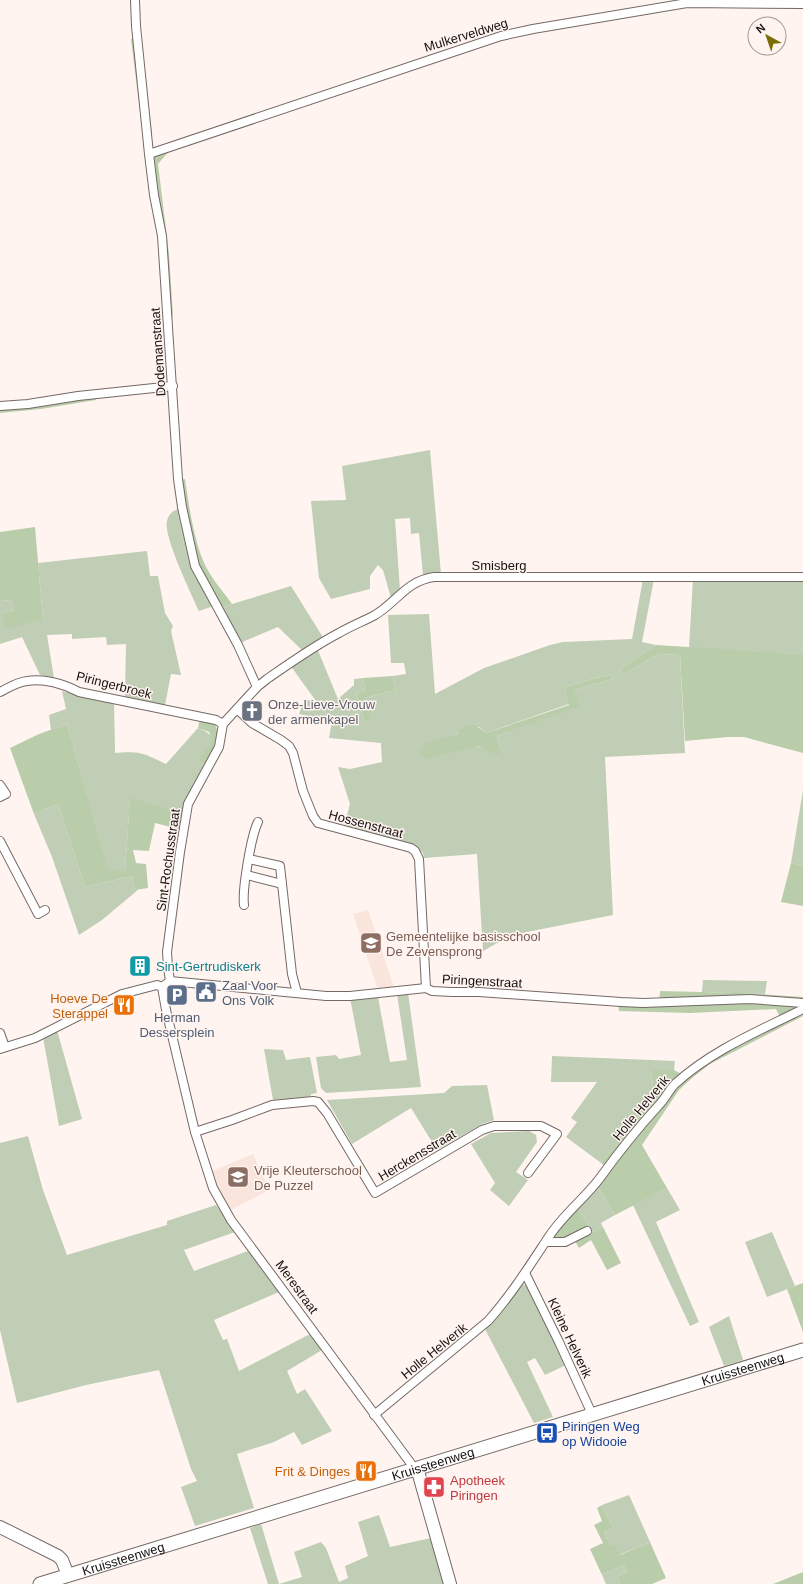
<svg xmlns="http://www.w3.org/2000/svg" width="803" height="1584" font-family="Helvetica,sans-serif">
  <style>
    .built { fill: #fae5dd }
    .green { fill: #bfceb4; fill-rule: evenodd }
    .forest { fill: #b9cdab }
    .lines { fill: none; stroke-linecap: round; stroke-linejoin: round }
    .street-casing { stroke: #756965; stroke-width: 10 }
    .secondary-casing { stroke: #756965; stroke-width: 14 }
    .primary-casing { stroke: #756965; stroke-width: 15 }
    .street { stroke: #fff; stroke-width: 8 }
    .secondary { stroke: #fff; stroke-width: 12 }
    .primary { stroke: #fff; stroke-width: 13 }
    .labels { text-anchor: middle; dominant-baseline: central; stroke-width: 3; stroke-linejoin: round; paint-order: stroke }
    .street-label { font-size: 13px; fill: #161210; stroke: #fff4f0 }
    .worship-label { font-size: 13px; fill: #5b616d; stroke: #fff4f0; text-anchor: start }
    .education-label { font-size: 13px; fill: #785e54; stroke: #fff4f0; text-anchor: start }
    .culture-label { font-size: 13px; fill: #0d838f; stroke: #fff4f0; text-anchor: start }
    .service-label { font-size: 13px; fill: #4e5e75; stroke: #fff4f0; text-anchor: start }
    .food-label { font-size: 13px; fill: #c56008; stroke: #fff4f0; text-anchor: end }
    .transit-label { font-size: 13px; fill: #164399; stroke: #fff4f0; text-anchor: start }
    .health-label { font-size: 13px; fill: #be3a42; stroke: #fff4f0; text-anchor: start }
  </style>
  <rect width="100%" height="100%" fill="#fff4f0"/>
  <!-- built -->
  <g class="built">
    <polygon points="368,910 385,960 394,987 378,990 353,914"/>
    <polygon points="253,1154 269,1190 229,1211 210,1172"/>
  </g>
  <!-- green -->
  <g class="green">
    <polygon points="430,450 441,574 423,575 419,533 411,534 410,518 395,519 400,590 391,598 383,570 378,565 370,576 370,589 331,599 319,578 311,501 346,500 342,466"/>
    <path d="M 177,509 L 185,550 L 195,577 L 198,576 L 214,606 L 199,611 C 192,595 163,536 167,521 C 168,515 172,512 177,509 Z"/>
    <polygon points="147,551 150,576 158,576 165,613 173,626 171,631 181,675 171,674 165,705 125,698 126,644 107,645 106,637 72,639 72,634 47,635 54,678 40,675 22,637 0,644 0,601 12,600 14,611 3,613 43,619 38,563"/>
    <polygon points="803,578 803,647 801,654 689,648 693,579"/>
    <path d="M 643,579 L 654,579 L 642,642 L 656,645 L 620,669 L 622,675 L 659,654 L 680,655 L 685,753 L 605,757 L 613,915 L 512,935 L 483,951 L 477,854 L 424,858 L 423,853 L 417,847 L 344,827 L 350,804 L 338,767 L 350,769 L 382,762 L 381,743 L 329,738 L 332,721 L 299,714 L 304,700 L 316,701 L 290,665 L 317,648 L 338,699 L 354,685 L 354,679 L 363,678 L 365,691 L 356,693 L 364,721 L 365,698 L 396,690 L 392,676 L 406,674 L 404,663 L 391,663 L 388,615 L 429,614 L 435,694 L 484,668 L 550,645 L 563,642 L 632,639 ZM 611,674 L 613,679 L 575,690 L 579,707 L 497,736 L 501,751 L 487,751 L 483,746 L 475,747 L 452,737 L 457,735 L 458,732 L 479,727 L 486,733 L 569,704 L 564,687 Z"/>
    <polygon points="291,586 324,639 304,652 278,627 240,643 219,608"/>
    <path d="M 62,691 L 114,703 L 115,753 C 140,751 143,753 166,764 L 198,728 C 223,738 210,745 197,759 L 206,767 L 189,793 L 182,812 L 130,799 L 125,870 L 109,872 L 67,724 L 51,730 L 49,715 L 66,709 Z"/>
    <polygon points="803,790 803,866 791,863"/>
    <polygon points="58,804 85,887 132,876 135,890 139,889 102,920 79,935 52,857 34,814"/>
    <polygon points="703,980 767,981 765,994 702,992"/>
    <polygon points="408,993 421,1087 326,1093 321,1088 316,1057 336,1055 339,1059 361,1055 350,998 378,997 390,1062 407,1060 397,994"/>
    <polygon points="57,1030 82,1119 59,1126 43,1037"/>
    <polygon points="264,1049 283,1050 286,1060 310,1057 317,1093 311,1094 310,1098 273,1100"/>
    <polygon points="552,1056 675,1061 674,1070 651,1070 654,1095 638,1119 601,1163 566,1137 577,1122 571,1118 597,1082 551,1082"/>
    <polygon points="487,1085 494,1120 482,1124 437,1150 411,1108 352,1144 327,1100 444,1093 452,1086"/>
    <polygon points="529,1131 536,1135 537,1142 516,1172 528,1180 509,1206 490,1190 495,1183 471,1144 491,1133"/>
    <polygon points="28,1136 43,1190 67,1255 167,1225 167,1221 216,1205 235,1232 184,1250 194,1271 248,1251 279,1292 214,1320 223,1340 227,1339 239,1371 310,1334 322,1350 287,1371 297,1394 305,1389 332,1431 302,1445 294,1432 274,1442 237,1454 254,1508 195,1526 181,1487 197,1481 191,1469 159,1370 86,1385 17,1403 0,1330 0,1143"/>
    <polygon points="597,1185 615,1215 601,1223 603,1227 594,1232 576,1207"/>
    <polygon points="667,1188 680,1210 656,1222 699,1322 690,1326 633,1205"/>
    <polygon points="772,1232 795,1286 767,1297 745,1242"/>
    <polygon points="522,1284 529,1286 566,1365 545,1375 535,1358 527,1362 553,1417 534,1423 485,1329 501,1313"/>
    <polygon points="729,1316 743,1360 724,1366 709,1327"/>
    <polygon points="629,1495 650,1542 619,1555 611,1546 604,1532 613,1528 602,1505"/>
    <polygon points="379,1515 390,1547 431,1538 445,1584 268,1584 250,1528 261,1524 279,1584 302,1577 294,1552 321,1542 326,1548 339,1582 348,1578 345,1566 368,1556 358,1522"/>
    <polygon points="624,1565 627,1572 617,1577 620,1584 606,1584 602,1575"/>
  </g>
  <!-- forest -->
  <g class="forest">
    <polygon points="139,20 152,133 143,136 131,39 139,38"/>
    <path d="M 171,149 L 158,164 L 169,254 L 173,316 L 170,318 L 152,162 C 156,153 162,151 171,149 Z"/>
    <polygon points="95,397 96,400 41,409 0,413 0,410"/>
    <path d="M 185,479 C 189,506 195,551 210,574 C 216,584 225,594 232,604 L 219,608 L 201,575 L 195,577 L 185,550 L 177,509 L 184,508 L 181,480 Z"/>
    <polygon points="35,527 43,619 6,629 2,613 14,611 12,600 0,601 0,532"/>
    <polygon points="656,645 801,654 803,647 803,753 744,737 728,737 685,741 680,655 659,654 622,675 620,669"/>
    <path d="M 611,674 L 613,679 L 575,690 L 580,707 L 497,736 L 501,751 L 496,755 L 492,756 L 482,746 L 475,747 L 424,759 L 419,754 L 421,747 L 425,743 L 457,735 C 464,720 476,724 486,733 L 569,705 L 564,687 Z"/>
    <polygon points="392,676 396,690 365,698 372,718 364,721 356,693 365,691 363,678"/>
    <path d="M 200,719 L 215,724 C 222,739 212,753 206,767 L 197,759 L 210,745 L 212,740 L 209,732 L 198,728 Z"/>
    <polygon points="67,724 109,871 125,870 130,798 182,812 179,829 155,823 149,851 133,850 136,863 146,864 148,888 135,890 132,876 85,887 58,804 34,814 10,748 39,734"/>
    <polygon points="791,863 803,866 803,906 781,902"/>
    <polygon points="660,991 742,993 803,997 803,1016 710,1064 692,1078 679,1090 642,1145 667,1188 615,1215 597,1185 609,1169 601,1163 638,1119 654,1095 651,1070 674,1070 687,1077 702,1066 780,1017 776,1009 690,1013 619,1011 618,1005 659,1007"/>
    <polygon points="576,1207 594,1232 603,1227 621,1263 607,1270 591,1240 579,1248 572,1236 567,1238 550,1238"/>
    <polygon points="803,1283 803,1332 787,1289"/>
    <polygon points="602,1505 613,1528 604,1532 611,1546 614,1545 620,1555 650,1542 666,1578 652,1584 620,1584 617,1577 627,1572 624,1565 602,1575 590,1549 603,1543 594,1525 602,1521 597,1508"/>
    <polygon points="803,1572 803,1584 773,1584"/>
  </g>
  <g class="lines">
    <!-- street casing -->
    <g class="street-casing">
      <g id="street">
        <polyline points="135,0 136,26 149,154 154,195 162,236 178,479 182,507 195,566 238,645 257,687"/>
        <polyline points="149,154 501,36 533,29 687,3 803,4"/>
        <polyline points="0,406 28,404 78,396 173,386"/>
        <path d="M 0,692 C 8,688 17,682 27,681 C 44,678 64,684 79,692 L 216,720 L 223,724"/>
        <polyline points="238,710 252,723 281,740 289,746 293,753 303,791 313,816 318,823 411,848 415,851 419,859 426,988"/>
        <polyline points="0,785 6,794 0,797"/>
        <polyline points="0,841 38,914 45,910"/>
        <polyline points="249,859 280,866 292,974 297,993"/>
        <polyline points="247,875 282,884"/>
        <path d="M 244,905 C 242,890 251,836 258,822"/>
        <path d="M 170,981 L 168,967 L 167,952 L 180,852 L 188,804 L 219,747 L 223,724 L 257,687 L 267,679 C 290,663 314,646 339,633 C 351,626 364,621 375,615 C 397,602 406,581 434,577 L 803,577"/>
        <polyline points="162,987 170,981 326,996 350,996 426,988 432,991 452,992 479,992 621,1002 643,1003 750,999 803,1003"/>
        <polyline points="162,987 166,1010 195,1132 213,1188 231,1220 415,1469"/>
        <polyline points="0,1033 5,1047"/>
        <polyline points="0,1049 35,1038 122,994 157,985 162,987"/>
        <polyline points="195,1132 232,1120 272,1105 313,1101 318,1102 327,1113 375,1193 482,1130 494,1126 541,1126 557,1134 528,1173"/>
        <polyline points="546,1242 565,1242 587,1231"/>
        <polyline points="525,1273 559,1342 592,1414"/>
        <path d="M 374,1415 L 488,1321 C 512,1294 530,1265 550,1235 C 564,1214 585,1198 600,1178 C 618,1153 638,1128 659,1105 C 665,1099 669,1090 675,1084 C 712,1050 759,1031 803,1009"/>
      </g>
    </g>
    <!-- secondary casing -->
    <g class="secondary-casing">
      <g id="secondary">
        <polyline points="415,1469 419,1475 450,1584"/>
        <polyline points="0,1527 58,1556 62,1560 68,1575"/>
      </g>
    </g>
    <!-- primary casing -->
    <g class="primary-casing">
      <g id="primary">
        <path id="s1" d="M 40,1584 L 803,1350"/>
      </g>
    </g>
    <!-- street -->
    <use href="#street" class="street"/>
    <!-- secondary -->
    <use href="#secondary" class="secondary"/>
    <!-- primary -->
    <use href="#primary" class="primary"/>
  </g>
  <!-- icons -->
  <defs>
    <g id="church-square" transform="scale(1.15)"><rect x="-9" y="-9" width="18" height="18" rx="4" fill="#6b7280" stroke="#fff4f0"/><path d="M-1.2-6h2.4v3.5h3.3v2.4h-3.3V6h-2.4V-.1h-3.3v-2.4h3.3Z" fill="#fff"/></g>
    <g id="school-square" transform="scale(1.15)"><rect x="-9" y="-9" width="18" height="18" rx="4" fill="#8d6e63" stroke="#fff4f0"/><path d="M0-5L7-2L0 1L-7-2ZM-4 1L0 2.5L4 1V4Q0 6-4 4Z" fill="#fff"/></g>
    <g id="building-square" transform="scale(1.15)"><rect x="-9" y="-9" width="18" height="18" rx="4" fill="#0f9aa8" stroke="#fff4f0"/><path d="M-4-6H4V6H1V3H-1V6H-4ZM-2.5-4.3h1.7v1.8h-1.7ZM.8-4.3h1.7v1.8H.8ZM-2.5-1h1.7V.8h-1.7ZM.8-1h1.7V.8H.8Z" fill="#fff"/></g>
    <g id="civic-square" transform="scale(1.15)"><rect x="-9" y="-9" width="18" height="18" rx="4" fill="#5c6f8a" stroke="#fff4f0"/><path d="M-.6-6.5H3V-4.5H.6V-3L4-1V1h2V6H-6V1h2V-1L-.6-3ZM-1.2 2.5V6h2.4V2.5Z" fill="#fff"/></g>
    <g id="parking-square" transform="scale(1.15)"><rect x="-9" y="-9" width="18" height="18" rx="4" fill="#5c6f8a" stroke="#fff4f0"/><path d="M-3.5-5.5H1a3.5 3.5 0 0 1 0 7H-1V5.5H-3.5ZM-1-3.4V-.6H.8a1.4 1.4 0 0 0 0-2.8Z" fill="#fff"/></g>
    <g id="restaurant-square" transform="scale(1.15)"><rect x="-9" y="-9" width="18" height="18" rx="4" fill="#e8710a" stroke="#fff4f0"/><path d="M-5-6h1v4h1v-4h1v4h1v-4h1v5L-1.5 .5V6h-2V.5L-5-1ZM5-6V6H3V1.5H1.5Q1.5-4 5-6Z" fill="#fff"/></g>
    <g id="bus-square" transform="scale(1.15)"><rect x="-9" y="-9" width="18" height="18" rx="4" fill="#1a4fb4" stroke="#fff4f0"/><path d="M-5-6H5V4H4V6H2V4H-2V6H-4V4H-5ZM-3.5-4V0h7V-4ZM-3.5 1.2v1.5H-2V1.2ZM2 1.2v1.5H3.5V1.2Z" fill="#fff"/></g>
    <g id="pharmacy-square" transform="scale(1.15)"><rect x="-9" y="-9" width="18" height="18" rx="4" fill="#e0444e" stroke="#fff4f0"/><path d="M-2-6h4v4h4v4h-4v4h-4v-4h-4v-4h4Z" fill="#fff"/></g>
  </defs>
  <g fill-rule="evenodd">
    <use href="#church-square" x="252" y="711"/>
    <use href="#school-square" x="371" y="943"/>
    <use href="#building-square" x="140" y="966"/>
    <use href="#civic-square" x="206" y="992"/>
    <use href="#parking-square" x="177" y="995"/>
    <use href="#restaurant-square" x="124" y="1005"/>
    <use href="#school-square" x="238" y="1177"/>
    <use href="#bus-square" x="547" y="1433"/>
    <use href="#restaurant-square" x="366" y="1471"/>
    <use href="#pharmacy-square" x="434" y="1487"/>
  </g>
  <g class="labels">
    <!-- street labels -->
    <g class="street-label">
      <text transform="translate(466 35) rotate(-17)">Mulkerveldweg</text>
      <text transform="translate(158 352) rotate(-94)">Dodemanstraat</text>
      <text x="499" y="565">Smisberg</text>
      <text transform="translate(114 685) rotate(14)">Piringerbroek</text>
      <text transform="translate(366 824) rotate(15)">Hossenstraat</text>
      <text transform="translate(168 860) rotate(-82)">Sint-Rochusstraat</text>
      <text transform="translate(482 981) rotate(3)">Piringenstraat</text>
      <text transform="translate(641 1108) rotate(-50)">Holle Helverik</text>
      <text transform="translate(417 1155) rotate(-31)">Herckensstraat</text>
      <text transform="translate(297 1287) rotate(54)">Merestraat</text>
      <text transform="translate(570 1338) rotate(65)">Kleine Helverik</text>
      <text transform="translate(434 1351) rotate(-39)">Holle Helverik</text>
      <text stroke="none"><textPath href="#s1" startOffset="735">Kruissteenweg</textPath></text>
      <text stroke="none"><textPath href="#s1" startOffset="411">Kruissteenweg</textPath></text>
      <text stroke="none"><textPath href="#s1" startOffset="87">Kruissteenweg</textPath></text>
    </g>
    <!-- worship labels -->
    <g class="worship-label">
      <text x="268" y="704">Onze-Lieve-Vrouw<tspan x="268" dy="15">der armenkapel</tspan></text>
    </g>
    <!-- education labels -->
    <g class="education-label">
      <text x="386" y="936">Gemeentelijke basisschool<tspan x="386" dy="15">De Zevensprong</tspan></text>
      <text x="254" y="1170">Vrije Kleuterschool<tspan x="254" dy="15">De Puzzel</tspan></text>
    </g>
    <!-- culture labels -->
    <g class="culture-label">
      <text x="156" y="966">Sint-Gertrudiskerk</text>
    </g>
    <!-- service labels -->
    <g class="service-label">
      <text x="222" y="985">Zaal Voor<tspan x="222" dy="15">Ons Volk</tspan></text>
      <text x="177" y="1017" text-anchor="middle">Herman<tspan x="177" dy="15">Dessersplein</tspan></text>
    </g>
    <!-- food labels -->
    <g class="food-label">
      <text x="108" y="998">Hoeve De<tspan x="108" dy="15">Sterappel</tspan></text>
      <text x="350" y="1471">Frit &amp; Dinges</text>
    </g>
    <!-- transit labels -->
    <g class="transit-label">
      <text x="562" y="1426">Piringen Weg<tspan x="562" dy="15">op Widooie</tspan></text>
    </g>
    <!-- health labels -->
    <g class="health-label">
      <text x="450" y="1480">Apotheek<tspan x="450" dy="15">Piringen</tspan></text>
    </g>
  </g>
  <!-- north arrow -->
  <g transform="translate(767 36) rotate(320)"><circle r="19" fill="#fff4f0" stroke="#a29a96"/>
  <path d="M0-3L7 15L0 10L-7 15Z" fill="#7d6d09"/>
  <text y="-6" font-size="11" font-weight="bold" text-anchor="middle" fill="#161210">N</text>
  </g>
</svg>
